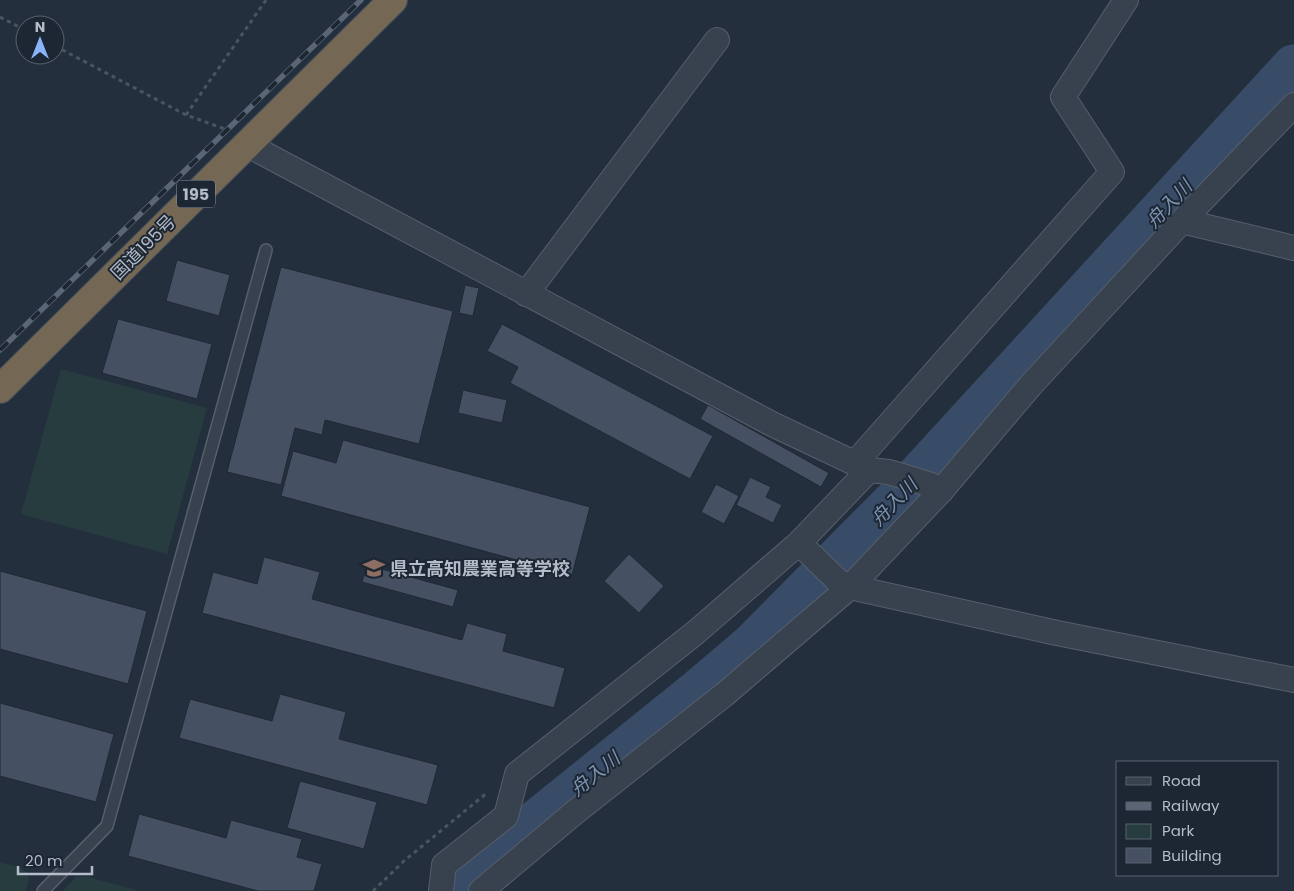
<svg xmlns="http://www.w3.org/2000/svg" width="1294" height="891" font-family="Poppins,'Noto Sans JP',sans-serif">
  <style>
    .green { fill: #263c3f }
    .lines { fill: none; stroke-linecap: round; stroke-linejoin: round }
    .river { stroke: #394c67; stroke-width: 45 }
    .building { fill: #455162; stroke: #1f2835 }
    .lane-casing { stroke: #565f6c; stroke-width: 14 }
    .street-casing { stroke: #565f6c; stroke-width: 26 }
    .highway-casing { stroke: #434c59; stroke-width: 30 }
    .path { stroke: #44595c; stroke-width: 3; stroke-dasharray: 4 4; stroke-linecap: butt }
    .lane { stroke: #38414e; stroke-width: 11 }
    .street { stroke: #38414e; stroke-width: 24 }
    .highway { stroke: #746855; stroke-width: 28 }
    .rail-casing { stroke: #5a6575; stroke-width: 5.5 }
    .rail { stroke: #1d2633; stroke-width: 4; stroke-dasharray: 11; stroke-linecap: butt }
    .labels { text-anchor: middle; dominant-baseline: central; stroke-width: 4; stroke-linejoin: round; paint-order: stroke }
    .shield { fill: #1d2633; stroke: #878f9c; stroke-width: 1 }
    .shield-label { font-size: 16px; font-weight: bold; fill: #b4bcc9 }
    .street-label { font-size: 18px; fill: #b4bcc9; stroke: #1d2633 }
    .poi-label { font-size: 18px; font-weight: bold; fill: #b4bcc9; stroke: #1d2633; text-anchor: start }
    .water-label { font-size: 19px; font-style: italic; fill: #7c92b1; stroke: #1d2633 }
  </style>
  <rect width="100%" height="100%" fill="#242f3e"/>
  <!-- green -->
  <g class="green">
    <polygon points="61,369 207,408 167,554 21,514"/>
    <polygon points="0,862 18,867 28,873 29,880 25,891 0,891"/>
    <polygon points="84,876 133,889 136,891 63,891 76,877"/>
  </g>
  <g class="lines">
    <!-- river -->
    <polyline class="river" points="451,891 698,692 751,647 898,499 1294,67"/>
  </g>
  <!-- building -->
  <g class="building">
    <polygon points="177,260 230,275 219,316 166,301"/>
    <polygon points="281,267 453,311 419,444 325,420 322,435 295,428 281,485 227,472"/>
    <polygon points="465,285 479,288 473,316 459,313"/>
    <polygon points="118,319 212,344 197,399 102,373"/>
    <polygon points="502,324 713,436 690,479 510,383 518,367 487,351"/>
    <polygon points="463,390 507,400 502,423 458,413"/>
    <polygon points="708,405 829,473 821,487 700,419"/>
    <polygon points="343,440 590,507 572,575 281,496 293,451 336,463"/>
    <polygon points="750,477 771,487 766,497 782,505 773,523 736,505"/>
    <polygon points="716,484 739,496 724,524 701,512"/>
    <polygon points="629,554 664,586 639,613 604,581"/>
    <polygon points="264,557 320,572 312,599 462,640 467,623 507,634 503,651 565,668 554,708 202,613 213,572 257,584"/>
    <polygon points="367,565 458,590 453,607 362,582"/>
    <polygon points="0,571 147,611 128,684 0,649"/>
    <polygon points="280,694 346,712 339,739 438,765 427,805 179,738 190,699 272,721"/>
    <polygon points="0,703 114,734 96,802 0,776"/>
    <polygon points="300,781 377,802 364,849 287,828"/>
    <polygon points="139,814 226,838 231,820 302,839 297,857 322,864 314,891 258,891 128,856"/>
  </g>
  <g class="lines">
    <!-- lane casing -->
    <g class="lane-casing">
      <polyline id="lane" points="43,891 107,826 266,250"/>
    </g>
    <!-- street casing -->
    <g class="street-casing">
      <g id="street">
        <polyline points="246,144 772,424 869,470 889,472 931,485 941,491"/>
        <polyline points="1182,221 1294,248"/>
        <polyline points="526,294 717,40"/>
        <polyline points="855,463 1112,172 1063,97 1126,0"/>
        <polyline points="799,543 838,581 850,587 1057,633 1294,680"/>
        <polyline points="441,891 444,865 506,816 517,774 695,633 799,543 869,470"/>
        <polyline points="481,891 574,813 725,694 850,587 941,491 1030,386 1182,221 1294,105"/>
      </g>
    </g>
    <!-- highway casing -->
    <g class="highway-casing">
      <polyline id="highway" points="0,389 393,0"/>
    </g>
    <!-- path -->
    <g class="path">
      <polyline points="0,17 25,30"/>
      <polyline points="55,46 186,115 225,129"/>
      <polyline points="186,115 266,0"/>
      <polyline points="373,891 404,861 488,792"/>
    </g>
    <!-- lane -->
    <use href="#lane" class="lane"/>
    <!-- street -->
    <use href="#street" class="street"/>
    <!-- highway -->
    <use href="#highway" class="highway"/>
    <!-- rail casing -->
    <g class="rail-casing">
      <polyline id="rail" points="0,350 361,0"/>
    </g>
    <!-- rail -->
    <use href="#rail" class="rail"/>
  </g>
  <!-- icons -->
  <defs>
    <g id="school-bare" transform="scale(1.725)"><path d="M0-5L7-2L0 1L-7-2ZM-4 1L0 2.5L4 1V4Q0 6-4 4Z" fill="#8d6e63" stroke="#1d2633" stroke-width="2.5" paint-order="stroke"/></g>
  </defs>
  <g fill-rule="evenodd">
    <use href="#school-bare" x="374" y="568"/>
  </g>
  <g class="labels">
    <!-- shield labels -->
    <rect class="shield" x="177" y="180.5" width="38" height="27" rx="4"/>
    <g class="shield-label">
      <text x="196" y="194">195</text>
    </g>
    <!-- street labels -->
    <g class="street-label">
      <text transform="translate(143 247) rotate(-45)">国道195号</text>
    </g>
    <!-- poi labels -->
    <g class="poi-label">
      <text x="390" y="568">県立高知農業高等学校</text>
    </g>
    <!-- water labels -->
    <g class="water-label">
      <text transform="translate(1169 204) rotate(-47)">舟入川</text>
      <text transform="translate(894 502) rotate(-46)">舟入川</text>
      <text transform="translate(595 774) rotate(-39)">舟入川</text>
    </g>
  </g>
  <!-- legend -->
  <rect x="1116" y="761" width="162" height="115" fill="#1d2633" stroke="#59626f"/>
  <rect x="1126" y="777" width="25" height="8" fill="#38414e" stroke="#59626f"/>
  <text x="1162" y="786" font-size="15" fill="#b4bcc9">Road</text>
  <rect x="1126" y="802" width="25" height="8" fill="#5a6575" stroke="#59626f"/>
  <text x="1162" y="811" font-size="15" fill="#b4bcc9">Railway</text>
  <rect x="1126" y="824" width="25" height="15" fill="#263c3f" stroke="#59626f"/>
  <text x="1162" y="836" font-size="15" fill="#b4bcc9">Park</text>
  <rect x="1126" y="848" width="25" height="15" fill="#455162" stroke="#59626f"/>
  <text x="1162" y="861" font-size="15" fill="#b4bcc9">Building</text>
  <!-- north arrow -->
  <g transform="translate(40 40)"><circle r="24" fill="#1d2633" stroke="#59626f"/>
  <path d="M0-4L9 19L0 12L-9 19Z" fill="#8ab4f8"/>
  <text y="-8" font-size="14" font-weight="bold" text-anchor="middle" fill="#b4bcc9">N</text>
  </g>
  <!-- scale -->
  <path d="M18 866v8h74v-8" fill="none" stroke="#b4bcc9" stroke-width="2.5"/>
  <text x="25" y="866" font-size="15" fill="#b4bcc9" stroke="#1d2633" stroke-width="4" paint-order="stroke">20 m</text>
</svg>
